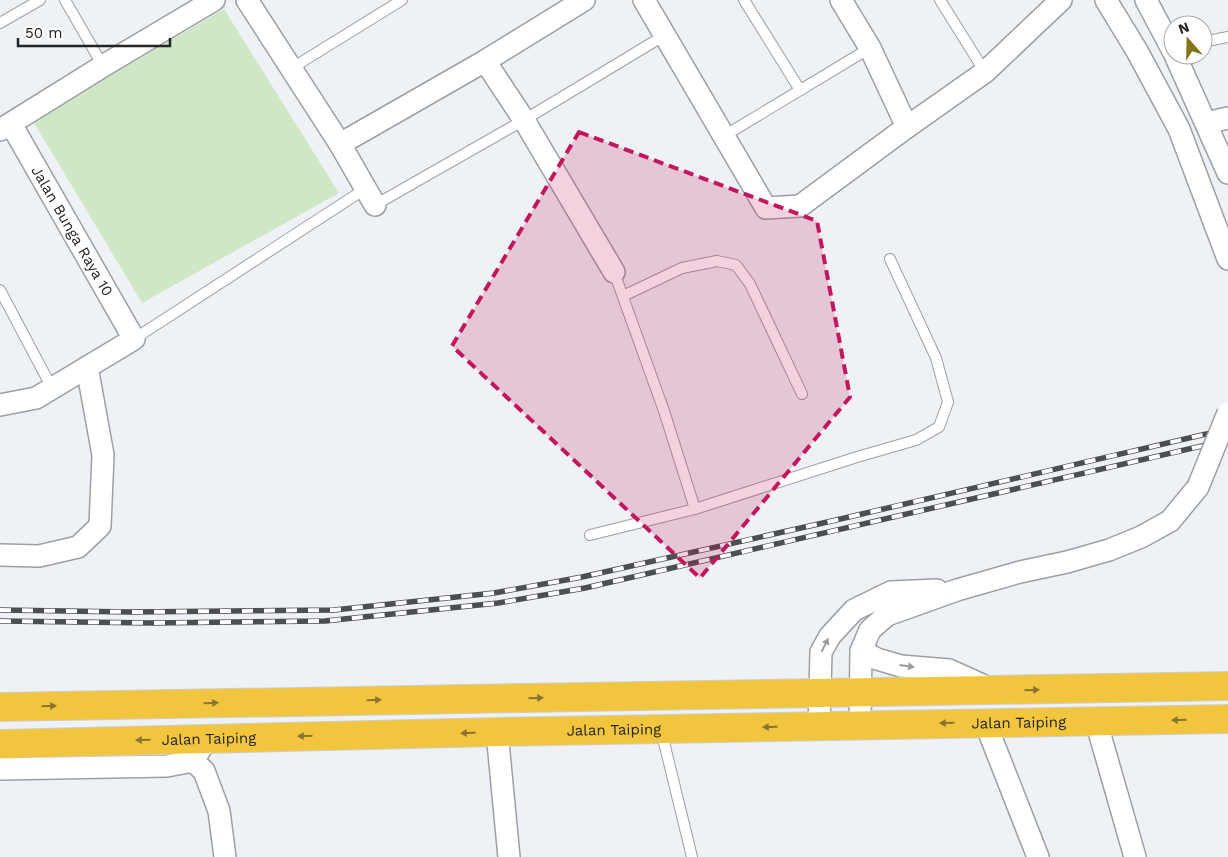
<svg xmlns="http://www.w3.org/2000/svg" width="1228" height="857" font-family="'Work Sans',sans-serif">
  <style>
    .green { fill: #cee7c5 }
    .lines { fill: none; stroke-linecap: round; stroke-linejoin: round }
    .lane-casing { stroke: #9ca0a4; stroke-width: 12 }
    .street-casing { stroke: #9ca0a4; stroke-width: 24 }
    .highway-casing { stroke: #cfcfcf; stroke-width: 30 }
    .lane { stroke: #fff; stroke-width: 10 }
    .street { stroke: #fff; stroke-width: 21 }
    .highway { stroke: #f2c53e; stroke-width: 28 }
    .rail-casing { stroke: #4c4e50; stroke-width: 5.5 }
    .rail { stroke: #fff; stroke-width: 4; stroke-dasharray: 11; stroke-linecap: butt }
    .street-bridge-casing { stroke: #9ca0a4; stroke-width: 24; stroke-linecap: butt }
    .street-bridge { stroke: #fff; stroke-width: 21 }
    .oneway { fill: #9c9c9d }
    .oneway2 { fill: #8a7432 }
    .marked { fill: #c2185b; fill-opacity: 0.2; stroke: #c2185b; stroke-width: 4; stroke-dasharray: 10 6; stroke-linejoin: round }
    .labels { text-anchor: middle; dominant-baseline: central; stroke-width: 4.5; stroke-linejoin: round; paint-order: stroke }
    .street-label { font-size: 15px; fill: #232426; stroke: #fff }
  </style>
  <rect width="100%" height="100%" fill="#eef2f6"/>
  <!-- green -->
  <polygon class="green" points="224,9 339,193 142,303 33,121"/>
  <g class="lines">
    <!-- lane casing -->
    <g class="lane-casing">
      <g id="lane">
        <polyline points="65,0 103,66"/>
        <polyline points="744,0 800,90"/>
        <polyline points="940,0 985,72"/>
        <polyline points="0,23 40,0"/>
        <polyline points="1203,42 1228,37"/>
        <polyline points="292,68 402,0"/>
        <polyline points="724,136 870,48"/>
        <polyline points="375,205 524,120 665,35"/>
        <polyline points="614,272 664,411 695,509"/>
        <polyline points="0,290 52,388"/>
        <polyline points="623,296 682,268 717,261 736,265 750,284 802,394"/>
        <polyline points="134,339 365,189"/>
        <polyline points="590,535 695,509 857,457 916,440 939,427 948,402 936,358 890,259"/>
        <polyline points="661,730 692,857"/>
      </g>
    </g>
    <!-- street casing -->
    <g class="street-casing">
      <g id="street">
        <polyline points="247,0 340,144 375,205"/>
        <polyline points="644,0 766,208 800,206 907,127 985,72 1061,0"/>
        <polyline points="841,0 870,48 907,127"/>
        <polyline points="1106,0 1137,51 1179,129 1228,259"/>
        <polyline points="1146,0 1173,51"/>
        <polyline points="1175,55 1228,173"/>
        <polyline points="485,61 524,120 614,272"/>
        <polyline points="1206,123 1228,118"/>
        <polyline points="0,130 103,66 214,0"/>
        <polyline points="340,144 485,61 584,0"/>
        <polyline points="0,405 36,398 134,339 11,124"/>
        <polyline points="0,555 39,556 78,547 100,526 103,455 87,367"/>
        <polyline points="861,651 877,659 901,666 949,670 989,688"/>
        <polyline points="1096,721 1135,857"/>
        <polyline points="985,722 1038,857"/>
        <polyline points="860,725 861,651 870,630 887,615 957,590 1020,572 1067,562 1109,550 1141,537 1170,521 1198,487"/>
        <polyline points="819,726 821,652 830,636 854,610 891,592 937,590"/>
        <polyline points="497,732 509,857"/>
        <polyline points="193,761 204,771 219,811 225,857"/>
        <polyline points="0,769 167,766 193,761 207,739"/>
      </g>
    </g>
    <!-- highway casing -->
    <g class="highway-casing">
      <g id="highway">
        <polyline points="0,707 1228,686"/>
        <path id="s1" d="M 0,744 L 497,732 L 1228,719"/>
      </g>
    </g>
    <!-- lane -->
    <use href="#lane" class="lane"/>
    <!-- street -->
    <use href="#street" class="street"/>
    <!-- highway -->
    <use href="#highway" class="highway"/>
    <!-- rail casing -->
    <g class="rail-casing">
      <g id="rail">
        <polyline points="0,610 131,612 334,610 494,593 582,577 823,523 1228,429"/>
        <polyline points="0,621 153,623 325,621 498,603 585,588 1228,440"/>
      </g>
    </g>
    <!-- rail -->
    <use href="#rail" class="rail"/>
    <!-- street-bridge casing -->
    <g class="street-bridge-casing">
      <polyline id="street-bridge" points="1198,487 1228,413"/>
    </g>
    <!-- street-bridge -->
    <use href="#street-bridge" class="street-bridge"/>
  </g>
  <!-- one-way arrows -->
  <defs><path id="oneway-solid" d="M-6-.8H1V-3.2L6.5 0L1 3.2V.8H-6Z" transform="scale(1.25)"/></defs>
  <g class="oneway">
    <use href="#oneway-solid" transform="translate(825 645) rotate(-63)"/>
    <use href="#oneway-solid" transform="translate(907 666) rotate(8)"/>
  </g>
  <g class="oneway2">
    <use href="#oneway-solid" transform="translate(1032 690) rotate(-1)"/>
    <use href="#oneway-solid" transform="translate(536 698) rotate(-1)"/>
    <use href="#oneway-solid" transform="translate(374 700) rotate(-1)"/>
    <use href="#oneway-solid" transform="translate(211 703) rotate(-1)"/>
    <use href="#oneway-solid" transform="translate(49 706) rotate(-1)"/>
    <use href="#oneway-solid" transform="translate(1179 720) rotate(179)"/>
    <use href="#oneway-solid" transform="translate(947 723) rotate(179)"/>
    <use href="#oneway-solid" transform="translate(770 727) rotate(179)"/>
    <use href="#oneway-solid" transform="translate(468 733) rotate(179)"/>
    <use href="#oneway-solid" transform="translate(305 736) rotate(179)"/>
    <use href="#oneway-solid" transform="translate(143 740) rotate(179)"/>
  </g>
  <!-- marked area -->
  <path class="marked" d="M 579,132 L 817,221 L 850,397 L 700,578 L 452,346 Z"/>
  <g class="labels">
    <!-- street labels -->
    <g class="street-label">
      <text transform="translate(72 231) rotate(60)">Jalan Bunga Raya 10</text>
      <text stroke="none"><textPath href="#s1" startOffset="1019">Jalan Taiping</textPath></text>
      <text stroke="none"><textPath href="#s1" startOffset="614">Jalan Taiping</textPath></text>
      <text stroke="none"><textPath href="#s1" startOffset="209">Jalan Taiping</textPath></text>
    </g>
  </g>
  <!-- north arrow -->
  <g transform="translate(1188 40) rotate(340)"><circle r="24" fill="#ffffff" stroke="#a7a7a8"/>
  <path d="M0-4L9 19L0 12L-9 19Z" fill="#857518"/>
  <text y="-8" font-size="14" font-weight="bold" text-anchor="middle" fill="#232426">N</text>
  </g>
  <!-- scale -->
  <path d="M18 38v8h152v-8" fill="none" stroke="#232426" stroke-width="2.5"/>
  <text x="25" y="38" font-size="15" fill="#232426" stroke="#ffffff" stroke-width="4" paint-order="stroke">50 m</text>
</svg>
